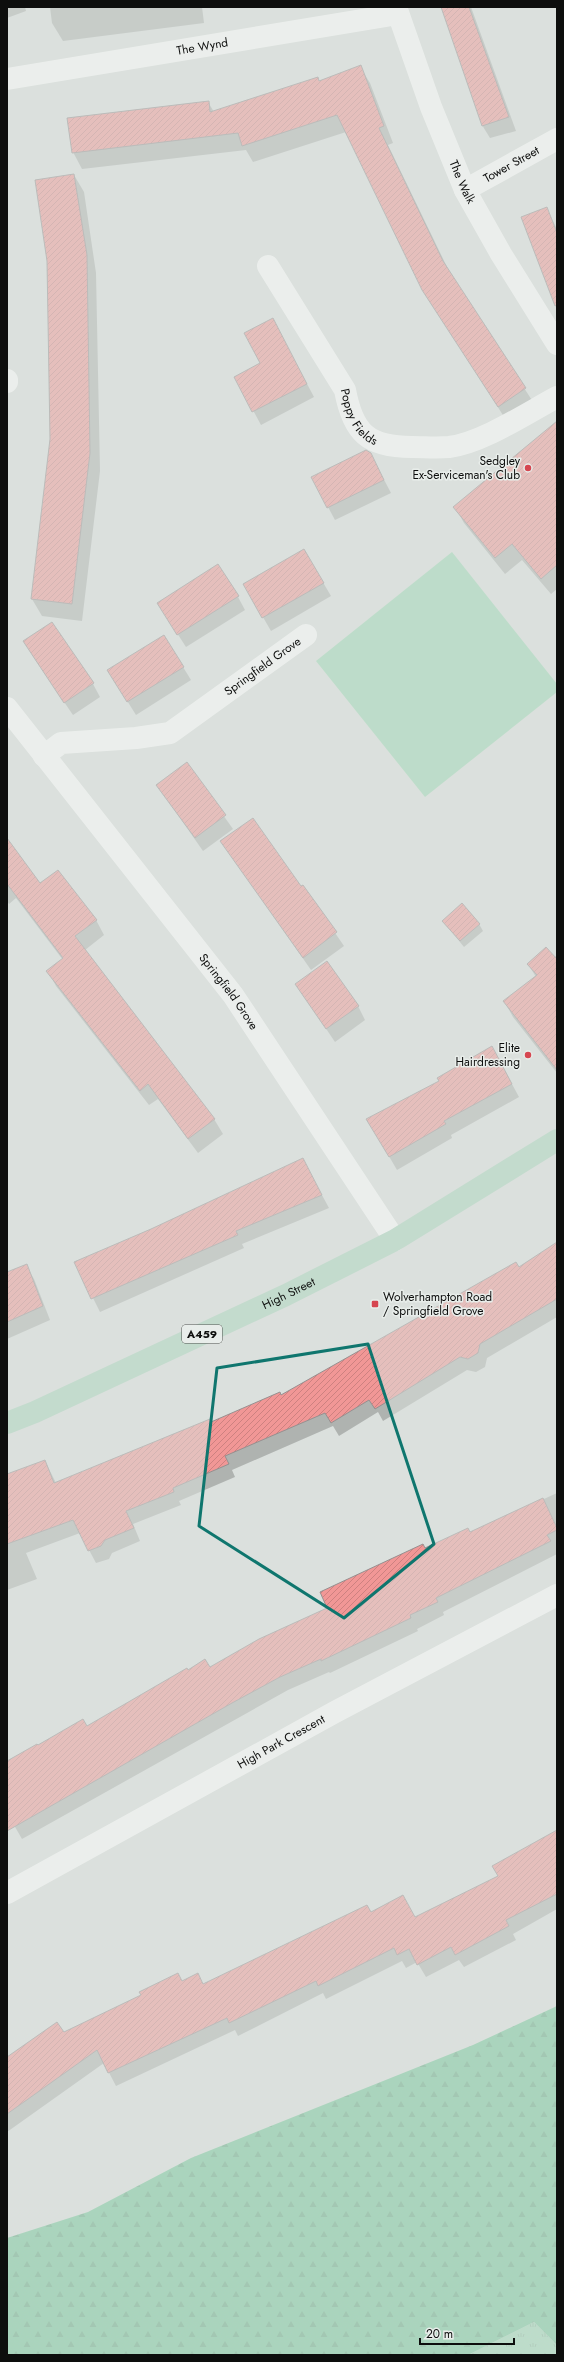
<svg xmlns="http://www.w3.org/2000/svg" width="564" height="2362" font-family="Jost,sans-serif">
  <style>
    .grass { fill: url(#grass-tufts) }
    .forest { fill: url(#forest-firs) }
    .pitch { fill: #9ad8b3 }
    .shadow { fill: #0003 }
    .building { fill: url(#building-hatch); stroke: #969090 }
    .lines { fill: none; stroke-linecap: round; stroke-linejoin: round }
    .street { stroke: #fff; stroke-width: 22 }
    .primary { stroke: #a7d4bb; stroke-width: 22 }
    .marked { fill: none; stroke: #0f766e; stroke-width: 3; stroke-linejoin: round }
    .poi-dot { fill: #d64650; stroke: #e8edea; stroke-width: 1.5 }
    .labels { text-anchor: middle; dominant-baseline: central; stroke-width: 3; stroke-linejoin: round; paint-order: stroke }
    .shield { fill: #e8edea; stroke: #4f514f; stroke-width: 1 }
    .shield-label { font-size: 11px; font-weight: bold; fill: #0d0e0d }
    .street-label { font-size: 12px; fill: #0d0e0d; stroke: #e8edea }
    .poi-label { font-size: 12px; fill: #0d0e0d; stroke: #e8edea; text-anchor: end }
  </style>
  <defs>
    <pattern id="grass-tufts" width="24" height="20" patternUnits="userSpaceOnUse"><rect width="24" height="20" fill="#9ad8b3"/><path d="M3 7l-1-3M5 7V3M7 7l1-3M15 17l-1-3M17 17v-4M19 17l1-3" fill="none" stroke="#84b899"/></pattern>
    <pattern id="forest-firs" width="22" height="20" patternUnits="userSpaceOnUse"><rect width="22" height="20" fill="#70c697"/><path d="M5 1l3.5 6h-7zM16 11l3.5 6h-7z" fill="#60a981"/></pattern>
    <pattern id="building-hatch" width="6" height="6" patternUnits="userSpaceOnUse"><rect width="6" height="6" fill="#f19796"/><path d="M-1 1l2-2M0 6l6-6M5 7l2-2" fill="none" stroke="#cd8180"/></pattern>
  </defs>
  <rect width="100%" height="100%" fill="#dbe0dd"/>
  <!-- grass -->
  <polygon class="grass" points="534,2322 557,2345 557,2355 468,2355"/>
  <!-- forest -->
  <polygon class="forest" points="557,2006 557,2345 534,2322 468,2355 7,2355 7,2238 88,2212 191,2158 473,2045"/>
  <!-- pitch -->
  <polygon class="pitch" points="452,552 557,684 557,692 425,797 316,661"/>
  <!-- shadow -->
  <g class="shadow">
    <polygon points="7,7 25,7 26,11 7,18"/>
    <polygon points="50,7 202,7 204,23 63,41 52,23"/>
    <polygon points="442,7 471,7 516,131 490,138 482,125"/>
    <polygon points="360,67 370,83 393,143 388,145 449,271 535,405 508,423 423,290 346,132 253,162 246,150 82,169 73,152 208,102 214,112 320,82"/>
    <polygon points="74,175 84,192 96,273 100,471 82,621 42,616 32,599 51,439"/>
    <polygon points="547,209 557,229 557,302"/>
    <polygon points="280,333 314,397 261,425 235,377 261,364"/>
    <polygon points="557,432 557,589 551,594 522,560 505,574 464,523 455,507"/>
    <polygon points="370,453 391,493 335,520 328,507"/>
    <polygon points="304,550 331,596 271,631 244,584"/>
    <polygon points="238,597 245,610 186,647 166,616"/>
    <polygon points="32,655 93,684 100,697 73,715"/>
    <polygon points="183,667 191,680 136,715 116,683"/>
    <polygon points="186,763 233,829 203,851 157,785"/>
    <polygon points="7,840 40,885 96,920 104,935 85,950 214,1119 223,1134 198,1153 158,1099 149,1105 56,986 48,971 63,960 16,898 9,904 7,901"/>
    <polygon points="221,841 301,888 303,886 344,946 311,970"/>
    <polygon points="443,921 479,924 483,931 464,947"/>
    <polygon points="557,956 557,1073 513,1017 504,1001 536,977 528,964"/>
    <polygon points="296,984 358,1006 365,1020 335,1042"/>
    <polygon points="492,1047 519,1097 451,1135 452,1138 397,1170 368,1120 440,1081"/>
    <polygon points="310,1173 329,1208 242,1244 244,1248 100,1312 75,1262"/>
    <polygon points="557,1243 557,1317 487,1358 485,1367 476,1372 467,1370 383,1421 378,1412 339,1436 333,1426 232,1470 235,1477 179,1501 181,1505 133,1524 140,1541 112,1553 109,1559 96,1563 80,1533 26,1553 37,1579 7,1590 7,1475 45,1461 56,1483 281,1396 519,1269"/>
    <polygon points="26,1266 34,1279 50,1320 7,1339 7,1273"/>
    <polygon points="557,1493 557,1554 443,1612 444,1615 417,1629 418,1631 330,1673 329,1672 288,1690 22,1839 7,1813 7,1762 83,1720 86,1727 187,1671 209,1669 328,1609 425,1549 470,1533"/>
    <polygon points="557,1831 557,1909 513,1934 516,1940 464,1967 459,1960 426,1977 417,1962 406,1968 402,1961 326,1999 323,1993 238,2036 235,2030 116,2086 104,2063 7,2132 7,2057 57,2024 63,2033 182,1982 203,1985 371,1913 415,1918 499,1876"/>
  </g>
  <!-- building -->
  <g class="building">
    <polygon points="441,7 469,7 509,117 482,126"/>
    <polygon points="361,65 384,126 379,128 443,261 526,388 498,407 422,290 337,115 242,146 238,133 72,153 67,118 209,101 210,112 318,77 319,81"/>
    <polygon points="74,174 87,255 90,453 72,604 31,599 50,439 47,261 35,180"/>
    <polygon points="547,207 557,233 557,305 555,306 521,217"/>
    <polygon points="273,318 307,384 252,412 234,377 260,363 244,333"/>
    <polygon points="557,421 557,565 541,579 512,544 495,558 453,507"/>
    <polygon points="366,450 371,453 384,480 327,508 311,477"/>
    <polygon points="304,549 324,583 262,618 243,584"/>
    <polygon points="218,564 239,596 177,635 157,603"/>
    <polygon points="52,622 94,683 64,703 23,641"/>
    <polygon points="164,635 184,667 127,702 107,670"/>
    <polygon points="187,762 226,815 195,838 156,785"/>
    <polygon points="253,818 301,886 303,885 337,932 303,958 220,841"/>
    <polygon points="7,838 40,883 58,870 97,920 75,936 215,1119 188,1139 148,1084 140,1091 46,971 63,958 7,884"/>
    <polygon points="462,903 480,924 460,941 442,921"/>
    <polygon points="546,947 557,959 557,1070 503,1001 537,975 527,964"/>
    <polygon points="327,961 359,1006 326,1029 295,984"/>
    <polygon points="492,1046 512,1084 444,1121 446,1124 389,1157 366,1119 439,1081 437,1078"/>
    <polygon points="303,1158 322,1195 236,1231 238,1235 91,1299 74,1262 151,1229"/>
    <polygon points="557,1242 557,1299 480,1344 478,1353 468,1359 460,1357 375,1409 369,1400 331,1423 325,1413 225,1456 229,1464 173,1488 174,1492 126,1511 134,1528 105,1540 101,1546 88,1551 73,1520 7,1544 7,1474 45,1460 54,1483 210,1419 211,1422 280,1392 281,1395 516,1262 519,1267"/>
    <polygon points="27,1264 43,1306 7,1322 7,1272"/>
    <polygon points="543,1498 557,1528 557,1530 547,1535 551,1541 436,1598 438,1602 410,1615 411,1618 321,1661 321,1659 280,1677 232,1703 7,1831 7,1761 37,1744 38,1745 83,1719 87,1726 187,1668 188,1670 205,1659 210,1667 259,1639 327,1608 320,1592 423,1544 425,1548 468,1528 470,1532"/>
    <polygon points="557,1830 557,1894 506,1920 509,1926 455,1955 451,1947 417,1965 409,1949 397,1955 394,1948 318,1986 316,1981 229,2023 227,2018 108,2073 97,2050 7,2114 7,2057 57,2022 64,2032 141,1995 139,1992 178,1973 182,1981 198,1973 203,1984 367,1905 371,1912 403,1895 415,1917 498,1876 492,1866"/>
  </g>
  <g class="lines">
    <!-- street -->
    <g class="street">
      <path id="s1" d="M 396,7 L 431,107 L 465,190 L 501,254 L 557,344"/>
      <path id="s2" d="M 7,79 L 398,14"/>
      <path id="s3" d="M 465,190 L 557,139"/>
      <path id="s4" d="M 268,266 L 345,390 C 353,433 368,447 412,447 C 424,447 437,448 449,447 C 482,443 527,413 557,397"/>
      <polyline points="7,380 7,382"/>
      <path id="s5" d="M 7,708 L 233,995 L 395,1240"/>
      <path id="s6" d="M 44,756 L 61,743 L 136,738 L 170,733 L 306,635"/>
      <path id="s7" d="M 7,1893 L 335,1712 L 557,1595"/>
    </g>
    <!-- primary -->
    <path class="primary" id="s8" d="M 7,1423 L 35,1412 L 286,1295 L 395,1240 L 557,1140"/>
  </g>
  <!-- marked area -->
  <path d="M0 0H564V2362H0ZM 368,1344 L 434,1544 L 344,1618 L 199,1526 L 217,1368 Z" fill="#dbe0dd" fill-opacity=".55" fill-rule="evenodd"/>
  <path class="marked" d="M 368,1344 L 434,1544 L 344,1618 L 199,1526 L 217,1368 Z"/>
  <!-- markers -->
  <g class="poi-dot">
    <circle cx="528" cy="468" r="4"/>
    <circle cx="528" cy="1055" r="4"/>
    <rect x="371" y="1300" width="8" height="8" rx="2"/>
  </g>
  <g class="labels">
    <!-- shield labels -->
    <rect class="shield" x="182" y="1325" width="40" height="18" rx="3"/>
    <g class="shield-label">
      <text x="202" y="1334">A459</text>
    </g>
    <!-- street labels -->
    <g class="street-label">
      <text stroke="none"><textPath href="#s2" startOffset="198">The Wynd</textPath></text>
      <text stroke="none"><textPath href="#s3" startOffset="53">Tower Street</textPath></text>
      <text stroke="none"><textPath href="#s1" startOffset="187">The Walk</textPath></text>
      <text stroke="none"><textPath href="#s4" startOffset="177">Poppy Fields</textPath></text>
      <text stroke="none"><textPath href="#s6" startOffset="245">Springfield Grove</textPath></text>
      <text stroke="none"><textPath href="#s5" startOffset="360">Springfield Grove</textPath></text>
      <text stroke="none"><textPath href="#s8" startOffset="310">High Street</textPath></text>
      <text stroke="none"><textPath href="#s7" startOffset="313">High Park Crescent</textPath></text>
    </g>
    <!-- poi labels -->
    <g class="poi-label">
      <text x="520" y="461">Sedgley<tspan x="520" dy="14">Ex-Serviceman's Club</tspan></text>
      <text x="520" y="1048">Elite<tspan x="520" dy="14">Hairdressing</tspan></text>
      <text x="383" y="1297" text-anchor="start">Wolverhampton Road<tspan x="383" dy="14">/ Springfield Grove</tspan></text>
    </g>
  </g>
  <!-- border -->
  <rect width="564" height="2362" fill="none" stroke="#0d0e0d" stroke-width="16"/>
  <!-- scale -->
  <path d="M420 2338v6h94v-6" fill="none" stroke="#0d0e0d" stroke-width="2"/>
  <text x="426" y="2338" font-size="12" fill="#0d0e0d" stroke="#e8edea" stroke-width="3" paint-order="stroke">20 m</text>
</svg>
